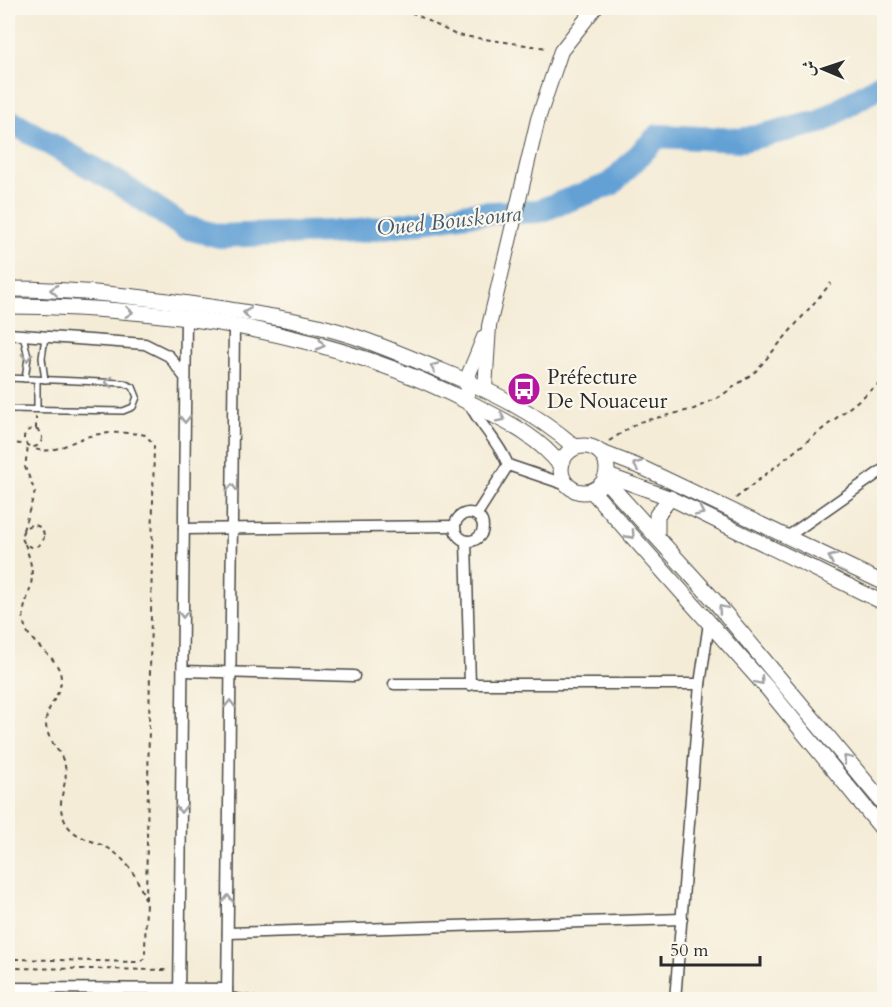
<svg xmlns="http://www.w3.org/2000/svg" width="892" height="1007" font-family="Cardo,Amiri,serif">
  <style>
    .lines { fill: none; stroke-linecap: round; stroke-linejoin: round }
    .river { stroke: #64a1d5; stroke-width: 24 }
    .service-casing { stroke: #494845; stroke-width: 8 }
    .minor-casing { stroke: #494845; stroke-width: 13 }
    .tertiary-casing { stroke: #494845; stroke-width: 16 }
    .secondary-casing { stroke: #494845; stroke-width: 17 }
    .path { stroke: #494845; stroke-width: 2; stroke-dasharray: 4.5 4.5; stroke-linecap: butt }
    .service { stroke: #fff; stroke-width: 5 }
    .minor { stroke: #fff; stroke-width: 10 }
    .tertiary { stroke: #fff; stroke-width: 14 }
    .secondary { stroke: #fff; stroke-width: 15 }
    .oneway { stroke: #a0a0a0 }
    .labels { text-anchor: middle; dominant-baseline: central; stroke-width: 4.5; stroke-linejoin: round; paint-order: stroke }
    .poi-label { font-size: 21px; fill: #2b2b2b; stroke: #fbf7ec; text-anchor: start }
    .water-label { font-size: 22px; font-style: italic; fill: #425a6f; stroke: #fbf7ec }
  </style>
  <rect width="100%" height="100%" fill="#fbf7ec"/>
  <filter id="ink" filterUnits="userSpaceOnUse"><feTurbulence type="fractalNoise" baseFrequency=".0167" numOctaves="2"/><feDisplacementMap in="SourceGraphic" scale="12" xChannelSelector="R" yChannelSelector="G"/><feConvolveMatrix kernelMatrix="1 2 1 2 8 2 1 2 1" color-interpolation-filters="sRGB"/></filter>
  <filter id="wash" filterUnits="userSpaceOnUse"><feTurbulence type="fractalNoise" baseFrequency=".008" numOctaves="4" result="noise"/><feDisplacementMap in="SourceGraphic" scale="24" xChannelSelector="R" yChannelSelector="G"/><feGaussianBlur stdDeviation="1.35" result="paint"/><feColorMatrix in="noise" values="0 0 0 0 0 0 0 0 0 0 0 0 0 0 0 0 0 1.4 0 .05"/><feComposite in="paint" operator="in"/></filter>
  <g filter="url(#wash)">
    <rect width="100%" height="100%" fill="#f4ecd7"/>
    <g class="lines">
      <!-- river -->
      <polyline class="river" points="8,120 117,182 184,227 220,236 359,231 468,214 539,211 611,184 658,136 742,140 820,122 884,83"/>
    </g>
  </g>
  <g filter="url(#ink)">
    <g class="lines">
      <!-- service casing -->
      <g class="service-casing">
        <g id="service">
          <polyline points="23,335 28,357 25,379"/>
          <polyline points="45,337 42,358 45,380"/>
          <polyline points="8,378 123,383 133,387 137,397 133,407 123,411 8,409"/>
          <polyline points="37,409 37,380"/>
          <polyline points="227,995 256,1000"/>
        </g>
      </g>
      <!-- minor casing -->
      <g class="minor-casing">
        <g id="minor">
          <polyline points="8,334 145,344 169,356 183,375"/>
          <path d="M 468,401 C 479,425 498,440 508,465 L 567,485"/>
          <circle cx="469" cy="527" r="14"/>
          <polyline points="477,514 508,465"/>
          <polyline points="184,529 454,526"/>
          <polyline points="787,537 884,469"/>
          <polyline points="466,541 470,685"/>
          <polyline points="183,671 354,676"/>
          <polyline points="394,684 700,684"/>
          <polyline points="228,933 682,919"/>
          <polyline points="8,988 227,989"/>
          <polyline points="179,1000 186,318"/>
          <polyline points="227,1000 234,327"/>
          <polyline points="675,1000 700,684 709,623"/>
        </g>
      </g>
      <!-- tertiary casing -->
      <g class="tertiary-casing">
        <g id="tertiary">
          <polyline points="485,389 489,326 538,119 561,51 595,8"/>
          <polyline points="468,401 466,381 484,337"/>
          <polyline points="601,452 645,469 884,583"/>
          <polyline points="607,475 670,498 884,603"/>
        </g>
      </g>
      <!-- secondary casing -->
      <g class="secondary-casing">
        <g id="secondary">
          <path d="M 8,289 C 80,289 152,298 224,309 C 267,316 312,322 353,336 C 383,346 413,359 442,371 C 491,391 535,412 575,447"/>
          <path d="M 8,306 C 166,307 334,331 476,406 C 507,422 539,437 561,466"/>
          <circle cx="584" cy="469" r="23"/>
          <polyline points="605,480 713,599 884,804"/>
          <polyline points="592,491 768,689 884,831"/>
          <polyline points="657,537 657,515 670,498"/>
        </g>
      </g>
      <!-- path -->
      <g class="path">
        <polyline points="403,8 456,35 547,48"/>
        <circle cx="33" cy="438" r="9"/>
        <polyline points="36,429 36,417"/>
        <polyline points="609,441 639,422 694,409 721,396 756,371 831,283"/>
        <polyline points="8,442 27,445"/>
        <polyline points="736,498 884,380"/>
        <circle cx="33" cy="536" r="11"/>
        <polyline points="23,530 35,492 25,467 28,446"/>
        <path d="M 25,544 C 29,557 34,570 31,584 C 29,597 21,609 24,623 C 29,647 59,654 61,678 C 62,694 47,705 46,721 C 45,740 61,749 65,766 C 69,784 55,801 64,819 C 72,839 92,839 108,848 C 129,861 139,880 146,903"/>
        <path d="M 15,959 L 137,962 L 143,960 L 145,954 L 154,444 L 145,435 C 129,432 109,432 94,435 C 72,439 54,457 32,448"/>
        <polyline points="8,968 168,970"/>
      </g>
      <!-- service -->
      <use href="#service" class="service"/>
      <!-- minor -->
      <use href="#minor" class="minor"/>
      <!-- tertiary -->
      <use href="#tertiary" class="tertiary"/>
      <!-- secondary -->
      <use href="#secondary" class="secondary"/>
    </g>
    <!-- one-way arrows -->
    <defs><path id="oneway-chevron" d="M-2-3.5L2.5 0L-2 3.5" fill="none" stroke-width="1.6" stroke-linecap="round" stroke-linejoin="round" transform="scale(1.5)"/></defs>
    <g class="oneway">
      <use href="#oneway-chevron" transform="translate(54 290) rotate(-176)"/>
      <use href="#oneway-chevron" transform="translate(129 312) rotate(4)"/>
      <use href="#oneway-chevron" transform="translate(247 313) rotate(-171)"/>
      <use href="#oneway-chevron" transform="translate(321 345) rotate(14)"/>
      <use href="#oneway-chevron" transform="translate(27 357) rotate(89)"/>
      <use href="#oneway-chevron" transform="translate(434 367) rotate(-157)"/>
      <use href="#oneway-chevron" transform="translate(109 382) rotate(-178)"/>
      <use href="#oneway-chevron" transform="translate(501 418) rotate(27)"/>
      <use href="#oneway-chevron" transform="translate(185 419) rotate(90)"/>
      <use href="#oneway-chevron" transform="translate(637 465) rotate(-158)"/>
      <use href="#oneway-chevron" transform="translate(232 488) rotate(-89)"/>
      <use href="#oneway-chevron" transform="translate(700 512) rotate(26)"/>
      <use href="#oneway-chevron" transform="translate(631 535) rotate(48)"/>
      <use href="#oneway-chevron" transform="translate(832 558) rotate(-155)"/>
      <use href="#oneway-chevron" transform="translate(722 609) rotate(-130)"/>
      <use href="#oneway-chevron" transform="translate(183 614) rotate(91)"/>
      <use href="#oneway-chevron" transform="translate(760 681) rotate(49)"/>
      <use href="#oneway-chevron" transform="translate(230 704) rotate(-89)"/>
      <use href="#oneway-chevron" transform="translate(847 759) rotate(-130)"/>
      <use href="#oneway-chevron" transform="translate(181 809) rotate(91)"/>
      <use href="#oneway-chevron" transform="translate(228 899) rotate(-89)"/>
    </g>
  </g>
  <!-- icons -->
  <defs>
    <g id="bus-disc" transform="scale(1.725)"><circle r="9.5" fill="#b5179e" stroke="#fbf7ec"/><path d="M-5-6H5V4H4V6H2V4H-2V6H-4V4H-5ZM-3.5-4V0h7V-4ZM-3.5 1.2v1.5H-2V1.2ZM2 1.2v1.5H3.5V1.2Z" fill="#fff"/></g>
  </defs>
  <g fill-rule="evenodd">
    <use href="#bus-disc" x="524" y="389"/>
  </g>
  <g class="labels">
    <!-- poi labels -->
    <g class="poi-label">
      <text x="547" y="377">Préfecture<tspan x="547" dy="24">De Nouaceur</tspan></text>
    </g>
    <!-- water labels -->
    <g class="water-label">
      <text transform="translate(449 221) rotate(-6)">Oued Bouskoura</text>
    </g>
  </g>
  <!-- margin -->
  <rect width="892" height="1007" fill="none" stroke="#fbf7ec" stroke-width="30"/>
  <!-- north arrow -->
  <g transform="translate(823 69) rotate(272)" stroke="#fbf7ec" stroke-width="4.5" paint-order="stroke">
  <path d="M0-4.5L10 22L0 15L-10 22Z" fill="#2b2b2b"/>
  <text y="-9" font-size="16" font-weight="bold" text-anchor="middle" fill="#2b2b2b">ش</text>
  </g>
  <!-- scale -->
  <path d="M661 956v9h99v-9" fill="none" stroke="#2b2b2b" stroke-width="3"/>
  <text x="670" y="956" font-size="18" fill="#2b2b2b" stroke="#fbf7ec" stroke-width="4.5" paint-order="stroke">50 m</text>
</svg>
